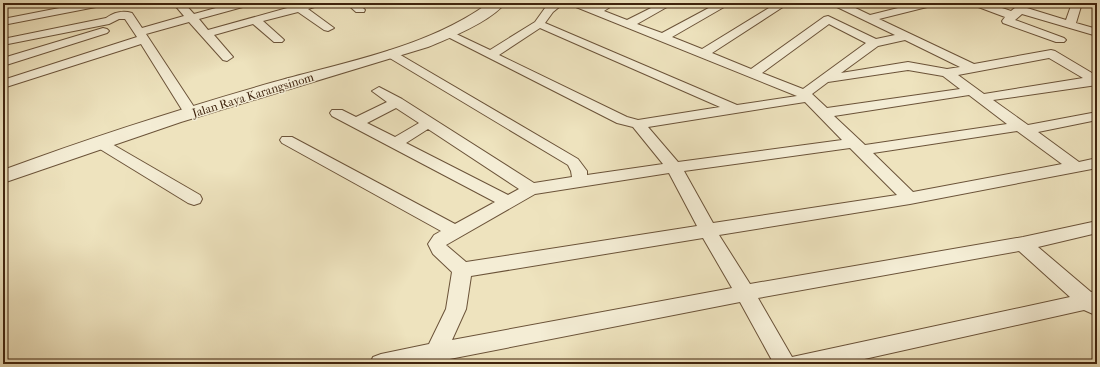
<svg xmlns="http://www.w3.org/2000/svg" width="1100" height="367" font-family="'IM FELL French Canon',serif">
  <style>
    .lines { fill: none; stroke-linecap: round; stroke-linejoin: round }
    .minor-casing { stroke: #6b5339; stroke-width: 2 }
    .tertiary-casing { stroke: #6b5339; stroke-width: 2 }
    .minor { fill: #f4edd5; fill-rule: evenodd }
    .tertiary { fill: #f4edd5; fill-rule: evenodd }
    .labels { text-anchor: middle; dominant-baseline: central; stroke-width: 3; stroke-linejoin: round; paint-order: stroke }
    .street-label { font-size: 12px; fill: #3f230d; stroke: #f4edd5 }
  </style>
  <rect width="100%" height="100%" fill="#eee3be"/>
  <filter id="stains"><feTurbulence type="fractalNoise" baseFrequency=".005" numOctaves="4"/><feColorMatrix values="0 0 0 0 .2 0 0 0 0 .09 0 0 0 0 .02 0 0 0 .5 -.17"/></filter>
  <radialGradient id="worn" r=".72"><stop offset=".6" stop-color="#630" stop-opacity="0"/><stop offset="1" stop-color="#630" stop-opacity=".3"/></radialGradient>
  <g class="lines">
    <!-- minor casing -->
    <g class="minor-casing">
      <g id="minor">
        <polygon points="3,3 21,3 20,5 3,8"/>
        <polygon points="85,3 106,3 101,6 3,25 3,19"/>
        <path d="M 173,3 L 184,3 L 194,14 L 234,3 L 251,3 L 250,5 L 199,19 L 208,30 L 305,3 L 322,3 L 321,5 L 308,9 L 334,28 L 328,31 L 324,30 L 298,12 L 263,21 L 282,38 L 284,40 L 282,42 L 274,42 L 253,24 L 214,35 L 233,57 L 227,61 L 223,60 L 189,22 L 146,34 L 198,113 L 196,116 L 186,116 L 184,113 L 141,44 L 3,88 L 3,80 L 137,37 L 125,19 L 119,19 L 109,24 L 3,45 L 3,39 L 106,18 C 113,13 122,10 132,13 L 142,28 L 184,16 Z"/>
        <polygon points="346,3 358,3 365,10 364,12 356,12"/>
        <path d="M 552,3 L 564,3 L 553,12 L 545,23 L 737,105 L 797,96 L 571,5 L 570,3 L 584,3 L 595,7 L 603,3 L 616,3 L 604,11 L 627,20 L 661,3 L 674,3 L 637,24 L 662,33 L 718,3 L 731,3 L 672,37 L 702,49 L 777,3 L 789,3 L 712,53 L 751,69 L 824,17 L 828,16 L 876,39 L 895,35 L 837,7 L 836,5 L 837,3 L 845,3 L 870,15 L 918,3 L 936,3 L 935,5 L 879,19 L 974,64 L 1051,50 L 1055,51 L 1097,76 L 1097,85 L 993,100 L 1028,125 L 1097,112 L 1097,120 L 1038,132 L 1079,162 L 1097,158 L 1097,168 L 910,204 L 719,235 L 750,284 L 1023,237 L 1097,221 L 1097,233 L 1038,247 L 1091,292 L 1097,291 L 1097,313 L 1093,314 L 1084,310 L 842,364 L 774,364 L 740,302 L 424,364 L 370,364 L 373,357 L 381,354 L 429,344 L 446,309 L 452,272 L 433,254 L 428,244 L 434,235 L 441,231 L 282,143 L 280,140 L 282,137 L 292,137 L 455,224 L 495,202 L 332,116 L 330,113 L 332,110 L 342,110 L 356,117 L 387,102 L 372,91 L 379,87 L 402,99 L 534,183 L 572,177 L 571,171 L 568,165 L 388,57 L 386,54 L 388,51 L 392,50 L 578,159 L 587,171 L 587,175 L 663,164 L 633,127 L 617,123 L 442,34 L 444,32 L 452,32 L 490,50 L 535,22 L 545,8 ZM 829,24 L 866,43 L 803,89 L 762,73 ZM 540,28 L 720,107 L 638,120 L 627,117 L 499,55 ZM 905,40 L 960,67 L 947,69 L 908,62 L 841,73 L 878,46 ZM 1049,58 L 1083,78 L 984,94 L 958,75 ZM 908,70 L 943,76 L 960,89 L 827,108 L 812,94 L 828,82 ZM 969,95 L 1007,124 L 865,145 L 834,116 ZM 805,102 L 842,140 L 678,162 L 648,127 ZM 396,108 L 419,123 L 395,137 L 367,123 ZM 428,129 L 519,189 L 508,195 L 406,143 ZM 1017,131 L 1062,164 L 913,192 L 873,153 ZM 850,148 L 897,195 L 713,223 L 684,171 ZM 669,173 L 697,226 L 466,262 L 446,245 L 535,194 ZM 703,238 L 732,288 L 452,340 L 466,309 L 471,276 ZM 1019,251 L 1070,297 L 792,357 L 758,298 Z"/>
        <polygon points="972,3 987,3 1011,11 1021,3 1032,3 1027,8 1066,20 1072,3 1082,3 1076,23 1097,29 1097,36 1022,14 1015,20 1064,38 1066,40 1064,42 1056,42 1003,23 1002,21 1005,17 973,5"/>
        <polygon points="103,28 107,29 109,31 107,33 3,66 3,58"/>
        <polygon points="100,139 105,140 200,195 202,199 200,203 194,205 188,203 95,146 93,143 95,140"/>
      </g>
    </g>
    <!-- tertiary casing -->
    <g class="tertiary-casing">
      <path id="tertiary" d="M 489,3 L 505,3 C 492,21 448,39 428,47 L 181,122 L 3,183 L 3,170 C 92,137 183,108 274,82 C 348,61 426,48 489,3 Z"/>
    </g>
    <!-- minor -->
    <use href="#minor" class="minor"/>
    <!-- tertiary -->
    <use href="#tertiary" class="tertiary"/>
  </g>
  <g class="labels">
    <!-- street labels -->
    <g class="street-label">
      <text transform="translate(253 95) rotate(-17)">Jalan Raya Karangsinom</text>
    </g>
  </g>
  <!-- margin -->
  <rect width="1100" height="367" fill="none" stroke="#eee3be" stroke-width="16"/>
  <rect x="4" y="4" width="1092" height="359" fill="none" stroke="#3f230d" stroke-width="2"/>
  <rect x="8" y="8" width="1084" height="351" fill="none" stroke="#3f230d"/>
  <rect width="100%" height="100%" filter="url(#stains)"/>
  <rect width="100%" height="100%" fill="url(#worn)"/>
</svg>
